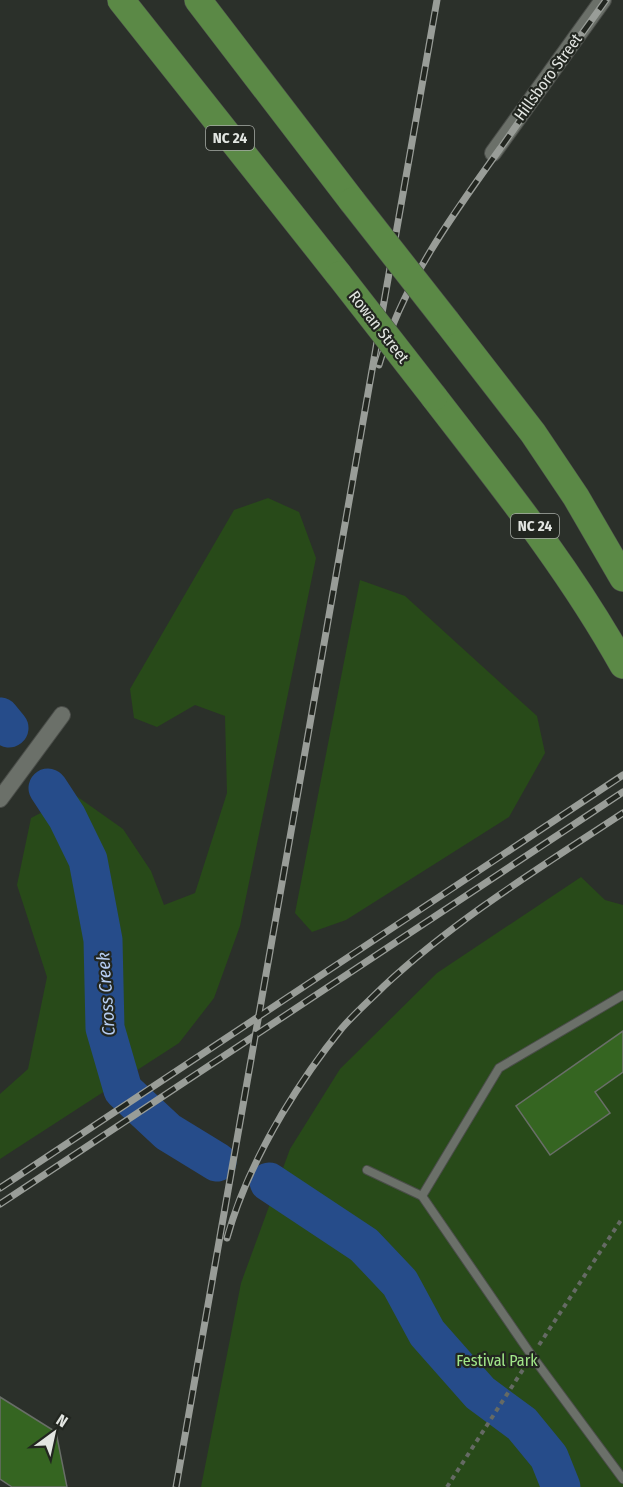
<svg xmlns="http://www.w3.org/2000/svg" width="623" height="1487" font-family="'Fira Sans Condensed',sans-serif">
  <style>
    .green { fill: #284a19 }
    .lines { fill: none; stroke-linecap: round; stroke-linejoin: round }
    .river { stroke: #264c8a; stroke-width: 39 }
    .building { fill: #356521; stroke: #696e68; stroke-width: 1.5 }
    .lane-casing { stroke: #4a4d49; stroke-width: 10 }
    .street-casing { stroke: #4a4d49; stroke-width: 18 }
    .primary-casing { stroke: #4a4d49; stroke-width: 28 }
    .path { stroke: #656a64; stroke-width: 4; stroke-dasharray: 4.5 4.5; stroke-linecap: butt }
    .lane { stroke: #6b7069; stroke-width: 8 }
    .street { stroke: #6b7069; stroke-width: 16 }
    .primary { stroke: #5b8946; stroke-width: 27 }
    .rail-casing { stroke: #999d98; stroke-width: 7 }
    .rail { stroke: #222620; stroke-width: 4.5; stroke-dasharray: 14; stroke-linecap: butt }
    .primary-bridge-casing { stroke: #4a4d49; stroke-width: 28; stroke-linecap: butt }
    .primary-bridge { stroke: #5b8946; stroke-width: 27 }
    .labels { text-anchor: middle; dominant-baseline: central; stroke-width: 4.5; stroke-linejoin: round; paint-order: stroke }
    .shield { fill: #222620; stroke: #a8aca7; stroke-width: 1.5 }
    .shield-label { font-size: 15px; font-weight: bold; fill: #e2e5e1 }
    .street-label { font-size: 16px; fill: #e2e5e1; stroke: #222620 }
    .park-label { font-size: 16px; fill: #a1e688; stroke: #222620 }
    .water-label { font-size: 18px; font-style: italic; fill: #b5ccf1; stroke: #222620 }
  </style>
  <rect width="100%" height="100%" fill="#2b302a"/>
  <!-- green -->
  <g class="green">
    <polygon points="268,498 299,512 316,558 240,926 214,998 179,1043 0,1159 0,1094 28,1069 47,977 17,885 31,818 75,795 123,829 151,871 164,905 195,893 227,793 225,716 195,705 157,727 134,718 130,689 234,510"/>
    <polygon points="360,580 405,596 537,716 545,753 509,817 346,920 312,932 295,913"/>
    <polygon points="581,877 605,900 623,905 623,1487 201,1487 241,1283 290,1149 340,1069 437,973"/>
  </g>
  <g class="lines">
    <!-- river -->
    <g class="river">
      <polyline points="0,717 9,728"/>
      <polyline points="48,788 67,817 88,860 103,940 105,1028 123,1090 168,1132 217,1162"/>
      <polyline points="269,1182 364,1245 400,1283 427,1333 480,1393 522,1424 549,1457 561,1487"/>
    </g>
  </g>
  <!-- building -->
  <g class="building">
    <polygon points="623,1031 623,1072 595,1092 610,1113 550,1155 516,1106"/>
    <polygon points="0,1397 56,1432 67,1487 12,1487 0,1479"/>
  </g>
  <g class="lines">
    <!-- lane casing -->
    <g class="lane-casing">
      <g id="lane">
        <polyline points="367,1170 422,1196 532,1356 623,1479"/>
        <polyline points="422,1196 499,1068 623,995"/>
      </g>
    </g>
    <!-- street casing -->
    <g class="street-casing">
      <g id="street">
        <polyline points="493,153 603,0"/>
        <polyline points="0,799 62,715"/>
      </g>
    </g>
    <!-- primary casing -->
    <g class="primary-casing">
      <g id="primary">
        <polyline points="121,0 339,275"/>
        <polyline points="198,0 352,201"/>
        <polyline points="447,322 533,433 576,497 623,578"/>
        <path d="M 434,397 C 501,484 569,568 623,665"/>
      </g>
    </g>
    <!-- path -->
    <g class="path">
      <polyline points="539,1345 623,1217"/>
      <polyline points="447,1487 524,1368"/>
    </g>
    <!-- lane -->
    <use href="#lane" class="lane"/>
    <!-- street -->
    <use href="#street" class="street"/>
    <!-- primary -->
    <use href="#primary" class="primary"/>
    <!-- rail casing -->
    <g class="rail-casing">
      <g id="rail">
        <path d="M 379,365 C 402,284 453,214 502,146 C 536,97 571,49 606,0"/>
        <polyline points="0,1188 623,775"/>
        <polyline points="0,1204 623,792"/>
        <path d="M 227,1238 C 239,1194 259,1153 282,1114 C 300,1084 320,1055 342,1028 C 355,1013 370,1000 384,986 C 456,919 541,867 623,813"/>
        <polyline points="176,1487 437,0"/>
      </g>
    </g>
    <!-- rail -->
    <use href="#rail" class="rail"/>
    <!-- primary-bridge casing -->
    <g class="primary-bridge-casing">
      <g id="primary-bridge">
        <polyline points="352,201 447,322"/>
        <polyline points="339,275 434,397"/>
      </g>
    </g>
    <!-- primary-bridge -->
    <use href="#primary-bridge" class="primary-bridge"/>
  </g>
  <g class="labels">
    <!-- shield labels -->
    <g class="shield">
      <rect x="206" y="126" width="48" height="24" rx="4.5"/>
      <rect x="511" y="514" width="48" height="24" rx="4.5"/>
    </g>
    <g class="shield-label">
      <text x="230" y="138">NC 24</text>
      <text x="535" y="526">NC 24</text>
    </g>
    <!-- street labels -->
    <g class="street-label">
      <text transform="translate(548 77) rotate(-54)">Hillsboro Street</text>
      <text transform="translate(379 327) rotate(52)">Rowan Street</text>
    </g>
    <!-- park labels -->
    <g class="park-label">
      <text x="497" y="1360">Festival Park</text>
    </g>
    <!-- water labels -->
    <g class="water-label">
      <text transform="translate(106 994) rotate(-94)">Cross Creek</text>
    </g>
  </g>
  <!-- north arrow -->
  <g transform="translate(54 1433) rotate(33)" stroke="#222620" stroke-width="4.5" paint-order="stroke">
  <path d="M0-4.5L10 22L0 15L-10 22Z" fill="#e2e5e1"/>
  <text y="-9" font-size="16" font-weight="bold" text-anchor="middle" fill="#e2e5e1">N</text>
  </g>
</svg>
